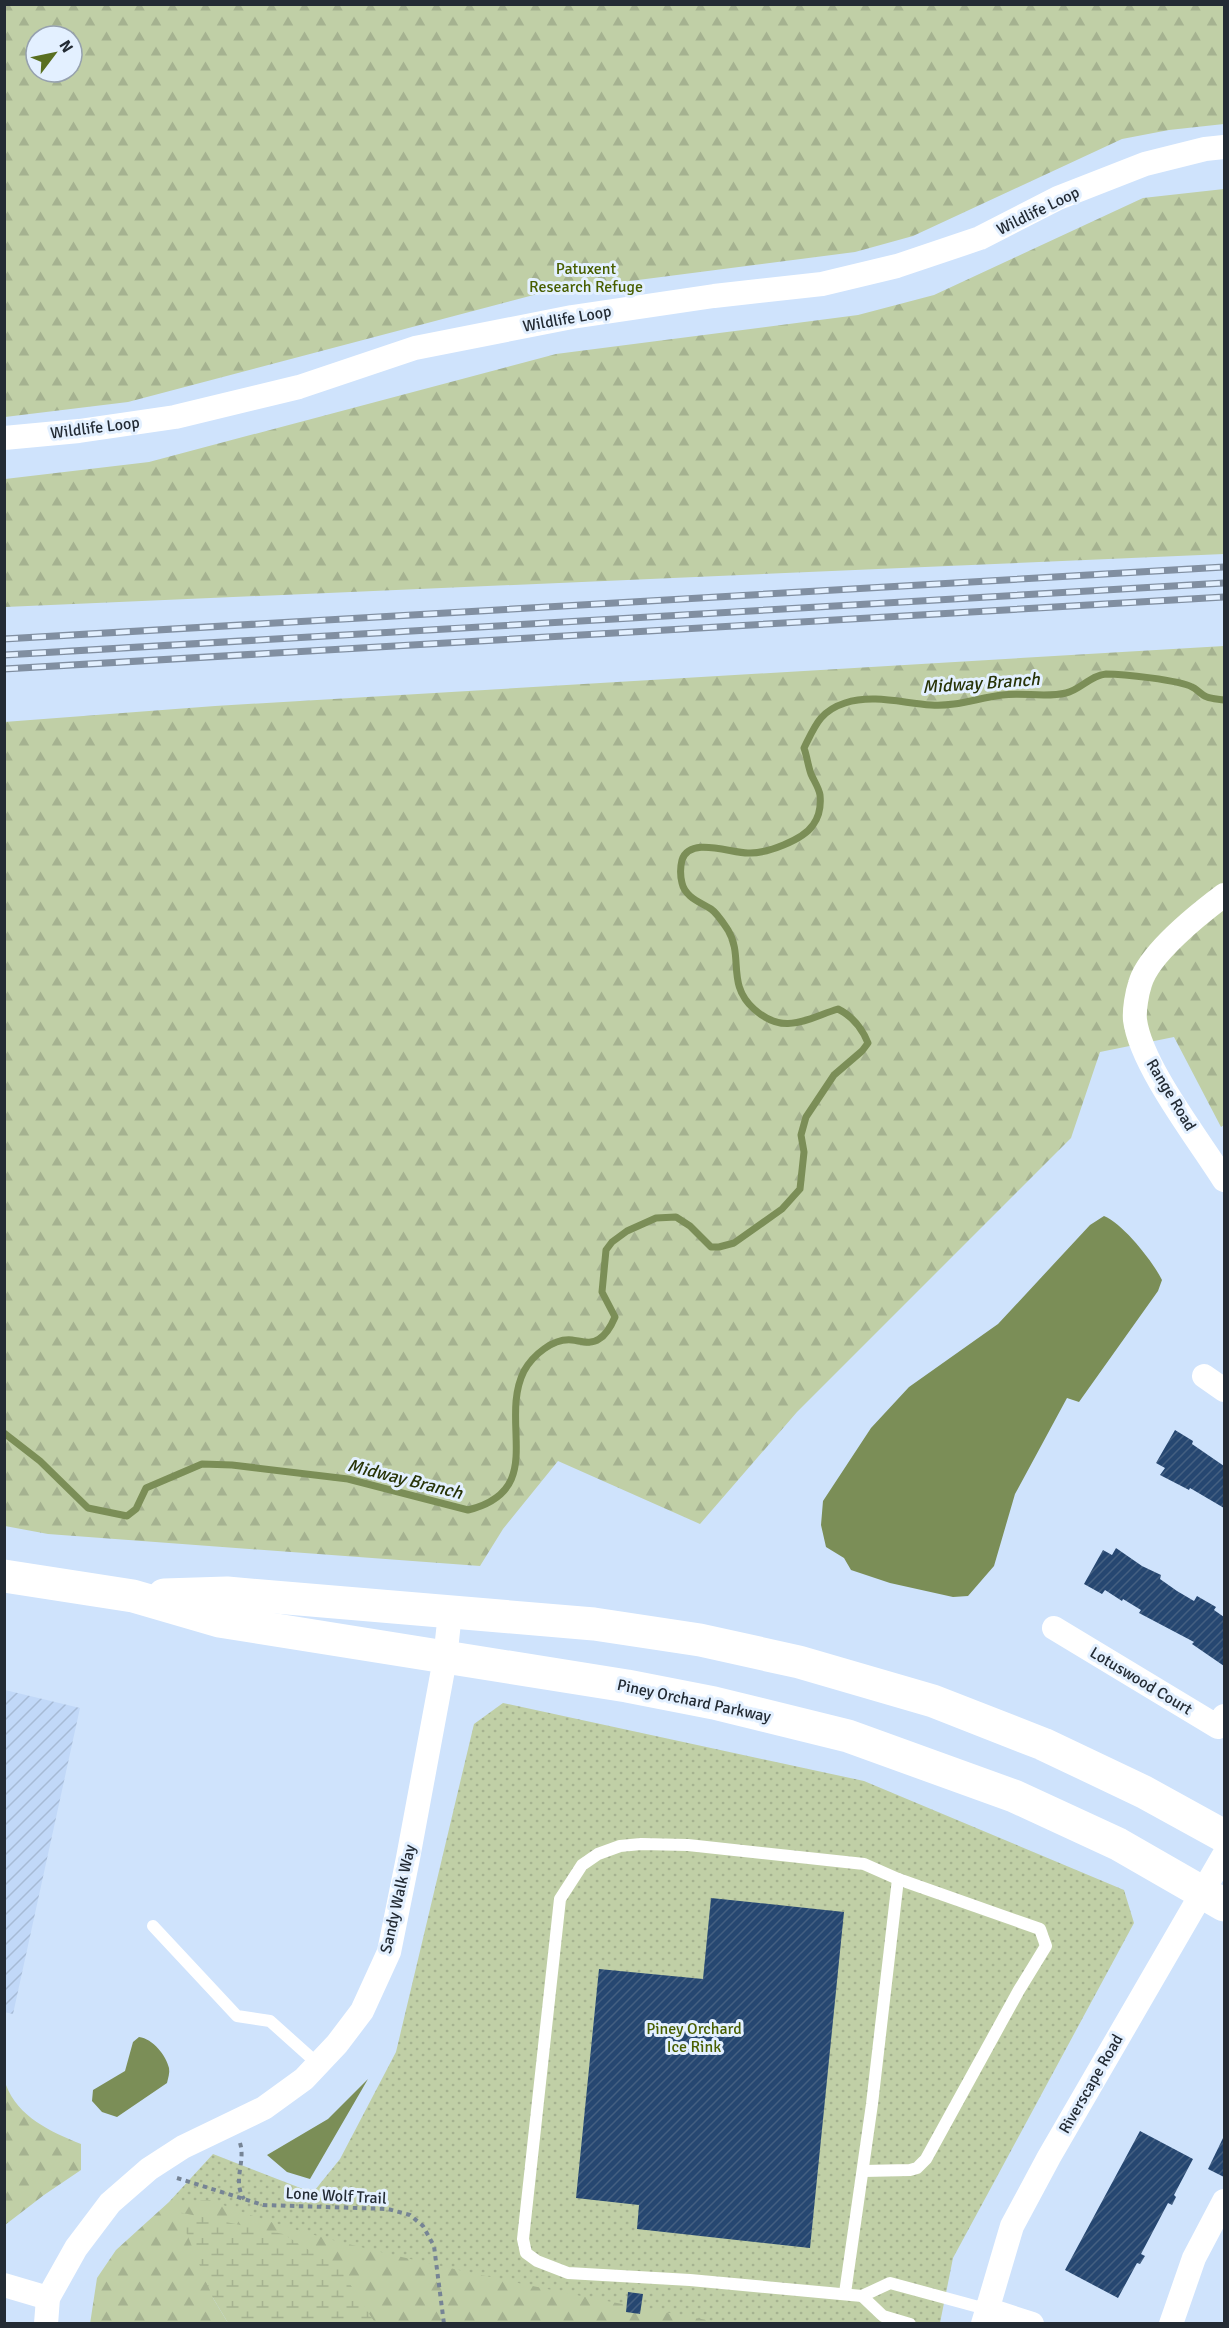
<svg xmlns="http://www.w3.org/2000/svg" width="1229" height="2328" font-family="Signika,sans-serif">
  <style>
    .industrial { fill: url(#industrial-furrows) }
    .grass { fill: url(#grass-dots) }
    .forest { fill: url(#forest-firs); fill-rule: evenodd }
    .wetland { fill: url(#wetland-marsh) }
    .water { fill: #7b8e57 }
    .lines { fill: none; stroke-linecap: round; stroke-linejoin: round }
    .stream { stroke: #7b8e57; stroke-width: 7 }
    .building { fill: url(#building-hatch) }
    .path { stroke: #768495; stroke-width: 4; stroke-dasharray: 4.5 4.5; stroke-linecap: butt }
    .lane { stroke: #fff; stroke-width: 12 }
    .street { stroke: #fff; stroke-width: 24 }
    .secondary { stroke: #fff; stroke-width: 33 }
    .rail-casing { stroke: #818fa1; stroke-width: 7 }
    .rail { stroke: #e3f0ff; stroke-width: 4.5; stroke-dasharray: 14; stroke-linecap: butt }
    .labels { text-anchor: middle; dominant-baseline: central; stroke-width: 6; stroke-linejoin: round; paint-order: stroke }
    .street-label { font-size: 16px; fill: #232b34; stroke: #e3f0ff }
    .park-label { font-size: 16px; fill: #485e00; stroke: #e3f0ff }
    .water-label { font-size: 18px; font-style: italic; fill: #273307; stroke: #e3f0ff }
  </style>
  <defs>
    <pattern id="industrial-furrows" width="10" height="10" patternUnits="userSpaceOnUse" patternTransform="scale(1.5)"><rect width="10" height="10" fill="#c1d8f8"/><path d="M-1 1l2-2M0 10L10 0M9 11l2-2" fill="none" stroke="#a6bad5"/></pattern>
    <pattern id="grass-dots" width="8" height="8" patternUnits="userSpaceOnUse" patternTransform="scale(1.5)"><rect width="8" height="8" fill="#c0cfa6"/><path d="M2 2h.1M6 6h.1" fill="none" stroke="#a5b290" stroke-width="1.8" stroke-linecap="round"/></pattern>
    <pattern id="forest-firs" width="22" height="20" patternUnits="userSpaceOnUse" patternTransform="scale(1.5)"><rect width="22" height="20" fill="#c0cfa6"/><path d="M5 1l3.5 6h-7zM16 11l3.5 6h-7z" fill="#a5b290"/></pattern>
    <pattern id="wetland-marsh" width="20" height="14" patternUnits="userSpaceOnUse" patternTransform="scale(1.5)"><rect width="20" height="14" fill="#c0cfa6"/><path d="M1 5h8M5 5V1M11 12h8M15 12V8" fill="none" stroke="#a5b290"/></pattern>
    <pattern id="building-hatch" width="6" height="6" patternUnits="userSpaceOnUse" patternTransform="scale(1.5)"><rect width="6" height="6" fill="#264771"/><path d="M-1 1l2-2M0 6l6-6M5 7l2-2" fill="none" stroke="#445f81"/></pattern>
  </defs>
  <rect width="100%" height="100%" fill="#cfe3fc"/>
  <!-- industrial -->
  <polygon class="industrial" points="5,1690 80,1708 13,2014 4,2012"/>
  <!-- grass -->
  <polygon class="grass" points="503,1703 864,1781 1124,1890 1134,1923 953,2258 940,2323 277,2323 169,2202 213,2154 303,2189 315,2190 340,2159 396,2052 474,1724"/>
  <!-- forest -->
  <g class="forest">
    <path d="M 4,5 L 1224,5 L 1224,124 L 1169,130 L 1122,139 L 913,236 L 855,252 L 545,292 L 128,402 L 5,417 ZM 36,36 L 72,36 L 72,72 L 36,72 Z"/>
    <polygon points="1224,189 1224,554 5,607 5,479 149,462 556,354 858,315 934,295 1143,198"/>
    <polygon points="1224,646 1224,1125 1221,1127 1174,1037 1100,1052 1071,1138 797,1412 700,1524 558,1461 503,1529 480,1566 48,1534 5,1526 4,722 215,706"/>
    <path d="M 4,2061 C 5,2068 3,2078 6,2085 C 18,2117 51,2132 81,2144 L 81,2170 L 44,2195 L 5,2225 Z"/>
    <path d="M 210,2200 C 282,2229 356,2247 432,2264 C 528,2286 625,2305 722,2323 L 375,2323 L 340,2270 L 213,2298 L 228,2323 L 90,2324 L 97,2278 L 116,2250 L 169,2202 Z"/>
  </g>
  <!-- wetland -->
  <polygon class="wetland" points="178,2212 283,2234 341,2270 375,2323 228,2323 213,2298"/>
  <!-- water -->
  <g class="water">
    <path d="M 1104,1216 C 1123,1224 1152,1260 1162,1280 L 1158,1291 L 1079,1402 L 1067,1398 L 1015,1494 L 994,1566 L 968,1596 L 953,1597 L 890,1583 L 851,1570 L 844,1558 L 826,1547 L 821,1525 L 823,1501 L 871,1428 L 909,1387 L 998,1324 L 1090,1225 Z"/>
    <path d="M 139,2037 C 153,2039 166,2055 169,2068 C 170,2073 168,2078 167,2083 L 117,2117 L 102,2112 L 92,2101 L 93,2090 L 125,2071 L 133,2042 Z"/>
    <polygon points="368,2079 310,2179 287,2172 267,2155 328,2119"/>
  </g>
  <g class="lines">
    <!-- stream -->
    <path class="stream" d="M 4,1433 L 40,1461 L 88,1508 L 127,1516 L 136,1509 L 146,1488 L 202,1464 L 232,1465 L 348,1479 L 468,1510 C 548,1490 498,1423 524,1371 C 533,1355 553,1338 572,1340 C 581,1341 591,1345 599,1339 C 606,1335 612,1324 615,1317 L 602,1292 L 606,1250 L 612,1242 L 627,1231 L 656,1218 L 676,1217 L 690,1226 L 711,1247 L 719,1247 L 734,1243 L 782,1209 L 800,1189 L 804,1152 L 801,1135 L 806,1117 L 834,1075 L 862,1051 L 868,1043 C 862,1028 852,1016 838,1009 C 806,1019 784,1036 754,1009 C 726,984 744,957 728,930 C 724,924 717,913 711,909 C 700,902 685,897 682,883 C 680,875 680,868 682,860 C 690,836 730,853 748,853 C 766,854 803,840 813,825 C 819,817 821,805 820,795 C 819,788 814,781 811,774 C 808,766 807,756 804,748 C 815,726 820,711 845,703 C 873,694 902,703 931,705 C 955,707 978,698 1002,695 C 1023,692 1045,698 1066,693 C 1080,690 1091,675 1106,674 C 1123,674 1179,680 1192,687 C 1197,689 1201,695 1207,697 C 1212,699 1219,699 1224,700"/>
  </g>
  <!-- building -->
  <g class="building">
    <polygon points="1175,1430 1193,1441 1192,1444 1224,1466 1224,1508 1190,1488 1189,1490 1160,1475 1165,1468 1156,1463"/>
    <polygon points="1116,1548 1142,1566 1161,1575 1160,1579 1177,1591 1194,1601 1197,1596 1216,1607 1214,1610 1224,1617 1224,1666 1192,1644 1194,1642 1139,1613 1141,1610 1123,1599 1122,1601 1105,1590 1102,1594 1084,1584 1103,1550 1112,1555"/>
    <polygon points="711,1898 844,1912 810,2248 637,2229 639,2205 576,2198 599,1969 703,1979"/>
    <polygon points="1140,2131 1193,2159 1174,2195 1176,2197 1172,2205 1168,2203 1141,2254 1145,2256 1140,2264 1137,2263 1118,2298 1065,2270"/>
    <polygon points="1224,2136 1224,2177 1208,2169"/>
    <polygon points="628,2292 643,2294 640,2314 626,2312"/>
  </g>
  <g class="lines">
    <!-- path -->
    <g class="path">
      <path d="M 240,2143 C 246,2162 232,2181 244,2199"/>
      <polyline points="177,2178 263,2205 388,2209 410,2215 423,2226 434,2246 444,2324"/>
    </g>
    <!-- lane -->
    <g class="lane">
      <polyline points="153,1926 237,2016 270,2021 318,2064"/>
      <polyline points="845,2293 872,2104 898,1879"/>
      <polyline points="862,2296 690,2280 568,2273 537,2261 526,2253 523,2239 560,1899 582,1865 598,1854 620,1846 641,1844 688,1845 864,1864 898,1879 1040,1929 1046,1946 1019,1990 926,2159 917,2168 910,2170 863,2171"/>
      <polyline points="910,2324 883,2316 862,2296 890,2283 986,2309"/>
    </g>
    <!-- street -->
    <g class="street">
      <polyline points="4,438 79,431 175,417 299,387 415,348 572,317 714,296 822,284 897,266 980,238 1058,198 1145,164 1205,149 1224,147"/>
      <path d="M 1224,895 C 1200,913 1148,954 1140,984 C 1137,993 1134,1010 1135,1020 C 1141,1066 1199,1140 1224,1180"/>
      <polyline points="1204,1376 1224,1390"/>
      <polyline points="1054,1628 1218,1727 1224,1716"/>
      <polyline points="4,2285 48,2298"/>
      <polyline points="986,2309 1032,2324"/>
      <polyline points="46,2324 48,2298 76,2248 110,2203 149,2169 183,2147 264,2108 304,2079 337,2044 362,2011 389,1952 408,1858 445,1659 450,1613"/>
      <polyline points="983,2324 1012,2226 1049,2157 1224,1855"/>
      <polyline points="1171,2324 1194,2258 1224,2201"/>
    </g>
    <!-- secondary -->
    <g class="secondary">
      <polyline points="4,1576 133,1596 219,1621 627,1686 714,1703 848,1736 1014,1796 1118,1844 1224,1905"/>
      <polyline points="164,1595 227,1593 594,1624 700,1640 799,1662 933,1701 1043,1744 1144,1792 1224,1836"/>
    </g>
    <!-- rail casing -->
    <g class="rail-casing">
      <g id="rail">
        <polyline points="4,639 1224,567"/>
        <polyline points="4,655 1224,583"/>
        <polyline points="4,669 1224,597"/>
      </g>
    </g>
    <!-- rail -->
    <use href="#rail" class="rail"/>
  </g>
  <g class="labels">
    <!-- street labels -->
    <g class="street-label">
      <text transform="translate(1038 211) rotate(-26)">Wildlife Loop</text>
      <text transform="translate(567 319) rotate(-10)">Wildlife Loop</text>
      <text transform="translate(95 428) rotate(-7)">Wildlife Loop</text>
      <text transform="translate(1171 1095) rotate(59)">Range Road</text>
      <text transform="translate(1141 1681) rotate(31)">Lotuswood Court</text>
      <text transform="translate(694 1701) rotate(12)">Piney Orchard Parkway</text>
      <text transform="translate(398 1899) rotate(-77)">Sandy Walk Way</text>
      <text transform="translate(1091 2084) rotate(-60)">Riverscape Road</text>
      <text transform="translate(336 2196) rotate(3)">Lone Wolf Trail</text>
    </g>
    <!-- park labels -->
    <g class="park-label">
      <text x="586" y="269">Patuxent<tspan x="586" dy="18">Research Refuge</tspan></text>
      <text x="694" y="2029">Piney Orchard<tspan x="694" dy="18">Ice Rink</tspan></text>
    </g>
    <!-- water labels -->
    <g class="water-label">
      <text transform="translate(981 683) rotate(-4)">Midway Branch</text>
      <text transform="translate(405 1479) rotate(14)">Midway Branch</text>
    </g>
  </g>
  <!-- border -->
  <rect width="1229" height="2328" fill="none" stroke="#232b34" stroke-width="12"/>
  <!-- north arrow -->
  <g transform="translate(54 54) rotate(58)"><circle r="28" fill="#e3f0ff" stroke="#96a1ae" stroke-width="1.5"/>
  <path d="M0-4.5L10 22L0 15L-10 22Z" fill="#596f20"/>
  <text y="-9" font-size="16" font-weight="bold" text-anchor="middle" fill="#232b34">N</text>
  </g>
</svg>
